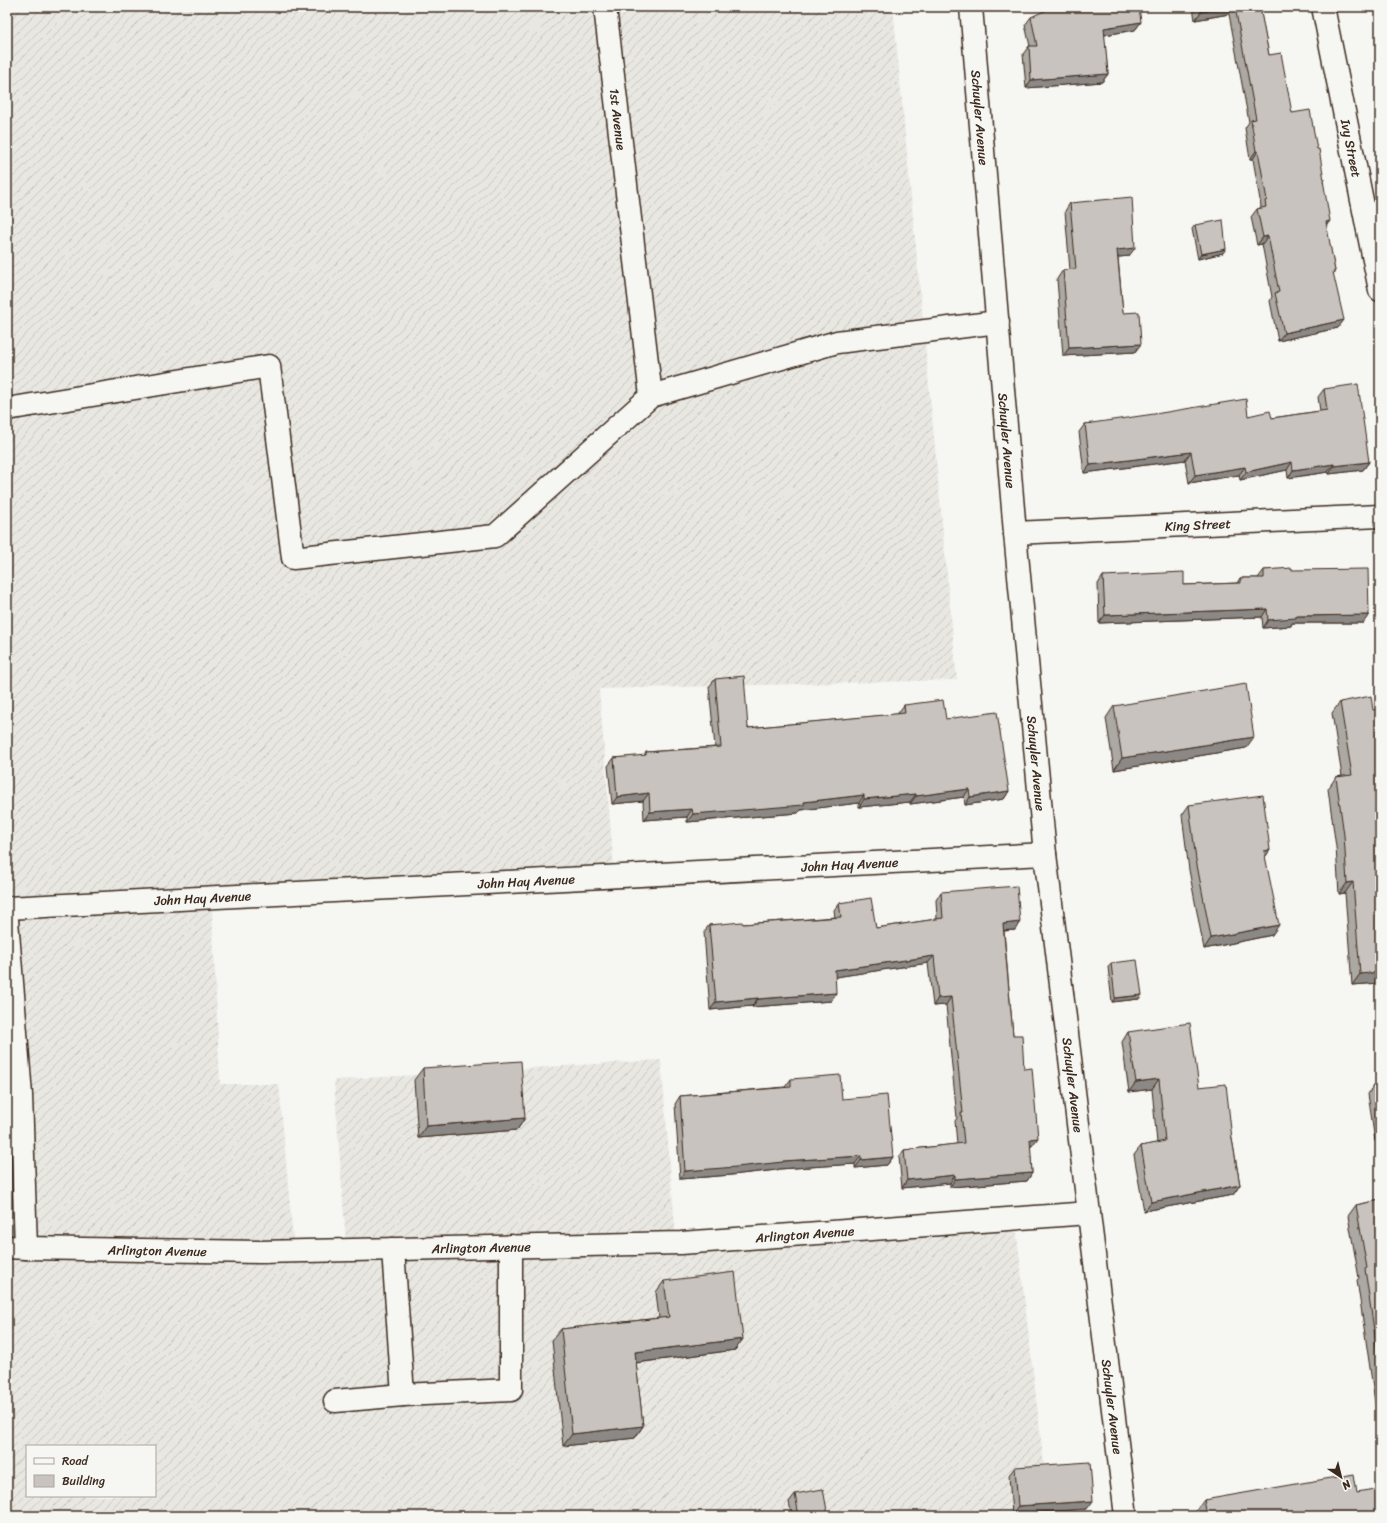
<svg xmlns="http://www.w3.org/2000/svg" width="1387" height="1523" font-family="Sriracha,sans-serif">
  <style>
    .industrial { fill: url(#industrial-furrows); fill-rule: evenodd }
    .lines { fill: none; stroke-linecap: round; stroke-linejoin: round }
    .minor-casing { stroke: #3b2a1e; stroke-width: 25 }
    .major-casing { stroke: #3b2a1e; stroke-width: 25 }
    .minor { stroke: #f6f6f2; stroke-width: 22 }
    .major { stroke: #f6f6f2; stroke-width: 22 }
    .wall { fill: #aca8a3; stroke: #3b2a1e }
    .shaded-wall { fill: #8c8885; stroke: #3b2a1e }
    .building { fill: #c8c3be; stroke: #3b2a1e }
    .labels { text-anchor: middle; dominant-baseline: central; stroke-width: 3; stroke-linejoin: round; paint-order: stroke }
    .street-label { font-size: 13px; fill: #3b2a1e; stroke: #f6f6f2 }
  </style>
  <defs>
    <pattern id="industrial-furrows" width="10" height="10" patternUnits="userSpaceOnUse"><rect width="10" height="10" fill="#e8e7e2"/><path d="M-1 1l2-2M0 10L10 0M9 11l2-2" fill="none" stroke="#c8c6c1"/></pattern>
  </defs>
  <rect width="100%" height="100%" fill="#f6f6f2"/>
  <filter id="ink" filterUnits="userSpaceOnUse"><feTurbulence type="fractalNoise" baseFrequency=".025" numOctaves="2"/><feDisplacementMap in="SourceGraphic" scale="8" xChannelSelector="R" yChannelSelector="G"/><feConvolveMatrix kernelMatrix="1 2 1 2 8 2 1 2 1" color-interpolation-filters="sRGB"/></filter>
  <g filter="url(#ink)">
    <!-- industrial -->
    <path class="industrial" d="M 7,7 L 893,7 L 957,680 L 599,689 L 615,882 L 212,909 L 220,1084 L 279,1084 L 294,1251 L 347,1256 L 334,1080 L 661,1060 L 676,1238 L 1015,1219 L 1050,1516 L 7,1516 ZM 27,1446 L 155,1446 L 155,1496 L 27,1496 Z"/>
    <g class="lines">
      <!-- minor casing -->
      <g class="minor-casing">
        <g id="minor">
          <path id="s1" d="M 605,7 L 651,396"/>
          <path id="s2" d="M 1323,7 L 1380,290"/>
          <polyline points="7,409 269,366 293,558 495,536 651,396 837,342 998,322"/>
          <path id="s3" d="M 1015,533 L 1380,516"/>
          <path id="s4" d="M 7,908 L 1045,854"/>
          <path id="s5" d="M 7,920 L 21,1095 L 26,1248 L 259,1252 L 681,1243 L 1089,1213"/>
          <polyline points="7,1247 26,1248"/>
          <polyline points="393,1249 403,1395 511,1390 511,1246"/>
          <polyline points="335,1401 403,1395"/>
        </g>
      </g>
      <!-- major casing -->
      <g class="major-casing">
        <g id="major">
          <path id="s6" d="M 971,7 L 1015,533 L 1045,854 L 1126,1516"/>
        </g>
      </g>
      <!-- minor -->
      <use href="#minor" class="minor"/>
      <!-- major -->
      <use href="#major" class="major"/>
    </g>
    <!-- wall -->
    <g class="wall">
      <polygon points="1193,7 1274,7 1260,9 1269,55 1292,113 1317,149 1323,181 1326,226 1335,271 1333,274 1338,328 1278,341 1270,301 1272,297 1262,244 1257,245 1251,217 1257,209 1259,209 1261,206 1253,159 1250,159 1245,128 1249,122 1229,14 1195,20"/>
      <polygon points="1031,17 1141,22 1135,30 1104,35 1108,74 1102,82 1026,88 1023,54 1029,46 1030,46 1025,25"/>
      <polygon points="1070,203 1129,256 1118,257 1123,313 1135,352 1063,356 1057,279 1063,270 1070,270 1065,211"/>
      <polygon points="1195,225 1223,253 1198,259 1192,229"/>
      <polygon points="1324,389 1369,462 1363,470 1329,474 1328,472 1288,478 1287,470 1240,480 1239,475 1189,483 1185,460 1084,473 1079,432 1085,424 1248,416 1272,418 1320,411 1318,397"/>
      <polygon points="1264,570 1292,570 1363,623 1292,623 1291,626 1263,628 1262,617 1099,623 1098,584 1103,576 1184,585 1237,583 1240,578 1258,578"/>
      <polygon points="715,679 748,728 898,714 898,713 904,705 946,719 1009,791 1004,799 965,805 964,797 910,804 910,802 859,807 859,803 801,810 798,813 687,822 687,817 644,820 643,801 612,804 608,766 614,758 644,756 646,752 715,747 709,687"/>
      <polygon points="1340,702 1373,710 1380,983 1352,985 1345,893 1339,894 1336,847 1328,789 1336,777 1342,776 1332,713"/>
      <polygon points="1114,706 1246,748 1114,770 1106,718"/>
      <polygon points="1189,805 1270,850 1265,857 1272,935 1204,949 1189,870 1182,815"/>
      <polygon points="941,892 1015,930 1004,931 1013,1035 1024,1069 1032,1146 1030,1146 1032,1173 1027,1181 950,1187 950,1183 902,1188 899,1157 904,1150 957,1144 955,1121 957,1118 946,1005 933,1006 928,963 835,977 831,1001 752,1007 752,1006 710,1010 704,932 709,925 743,924 835,917 834,910 839,903 876,928 937,919 936,900"/>
      <polygon points="1111,963 1139,999 1112,1002 1108,967"/>
      <polygon points="1128,1032 1199,1087 1232,1139 1240,1185 1233,1195 1144,1211 1134,1155 1141,1146 1157,1143 1152,1089 1129,1092 1122,1042"/>
      <polygon points="423,1068 525,1118 517,1130 418,1138 414,1080"/>
      <polygon points="791,1079 893,1157 887,1165 855,1168 855,1164 779,1169 777,1170 731,1175 680,1179 675,1104 680,1096 785,1087"/>
      <polygon points="1380,1082 1380,1140 1375,1141 1368,1094 1376,1083"/>
      <polygon points="1380,1200 1380,1436 1357,1280 1359,1278 1348,1216 1356,1205"/>
      <polygon points="664,1281 743,1339 735,1350 636,1363 643,1426 635,1438 563,1446 552,1340 561,1329 659,1318 656,1292"/>
      <polygon points="1015,1467 1087,1509 1012,1514 1009,1475"/>
      <polygon points="1357,1493 1380,1516 1197,1516 1196,1511 1204,1500"/>
      <polygon points="795,1494 828,1516 792,1516 789,1502"/>
    </g>
    <!-- shaded-wall -->
    <g class="shaded-wall">
      <polygon points="1229,7 1234,7 1229,14 1195,20 1201,12"/>
      <polygon points="1256,7 1274,7 1253,10"/>
      <polygon points="1141,22 1135,30 1098,36 1104,28"/>
      <polygon points="1108,74 1102,82 1026,88 1031,80"/>
      <polygon points="1256,151 1258,151 1253,159 1250,159"/>
      <polygon points="1330,221 1324,229 1326,222"/>
      <polygon points="1268,236 1262,244 1257,245 1263,237"/>
      <polygon points="1135,248 1129,256 1111,258 1117,250"/>
      <polygon points="1226,249 1223,253 1198,259 1201,254"/>
      <polygon points="1344,320 1338,328 1278,341 1284,333"/>
      <polygon points="1141,344 1135,352 1063,356 1069,348"/>
      <polygon points="1191,452 1185,460 1084,473 1090,465"/>
      <polygon points="1292,462 1287,470 1240,480 1246,472"/>
      <polygon points="1369,462 1363,470 1329,474 1334,466"/>
      <polygon points="1334,464 1328,472 1288,478 1293,470"/>
      <polygon points="1245,467 1239,475 1189,483 1195,475"/>
      <polygon points="1267,609 1262,617 1099,623 1105,615"/>
      <polygon points="1369,615 1363,623 1292,623 1291,626 1263,628 1268,620 1296,616"/>
      <polygon points="1254,737 1246,748 1114,770 1122,758"/>
      <polygon points="969,789 964,797 910,804 916,796"/>
      <polygon points="1009,791 1004,799 965,805 970,797"/>
      <polygon points="649,793 643,801 612,804 617,797"/>
      <polygon points="916,794 910,802 859,807 864,799"/>
      <polygon points="864,795 859,803 801,810 798,813 687,822 693,814 804,802"/>
      <polygon points="692,809 687,817 644,820 650,812"/>
      <polygon points="1270,850 1263,860 1264,851"/>
      <polygon points="1353,882 1345,893 1339,894 1347,883"/>
      <polygon points="1020,922 1015,930 997,931 1003,924"/>
      <polygon points="1279,925 1272,935 1204,949 1211,938"/>
      <polygon points="934,956 928,963 829,978 835,970"/>
      <polygon points="1380,972 1380,983 1352,985 1360,974"/>
      <polygon points="836,993 831,1001 752,1007 758,999"/>
      <polygon points="1142,995 1139,999 1112,1002 1115,998"/>
      <polygon points="951,997 946,1005 933,1006 938,998"/>
      <polygon points="758,998 752,1006 710,1010 716,1002"/>
      <polygon points="1159,1079 1152,1089 1129,1092 1136,1082"/>
      <polygon points="525,1118 517,1130 418,1138 426,1126"/>
      <polygon points="1380,1134 1380,1140 1375,1141"/>
      <polygon points="1038,1138 1032,1146 1024,1146 1030,1139"/>
      <polygon points="861,1156 855,1164 779,1169 777,1170 731,1175 680,1179 685,1171 783,1161"/>
      <polygon points="893,1157 887,1165 855,1168 861,1160"/>
      <polygon points="1032,1173 1027,1181 950,1187 955,1179"/>
      <polygon points="955,1175 950,1183 902,1188 907,1180"/>
      <polygon points="1240,1185 1233,1195 1144,1211 1151,1202"/>
      <polygon points="743,1339 735,1350 627,1364 635,1352"/>
      <polygon points="643,1426 635,1438 563,1446 572,1434"/>
      <polygon points="1093,1501 1087,1509 1012,1514 1018,1506"/>
    </g>
    <!-- building -->
    <g class="building">
      <polygon points="1053,7 1139,7 1141,22 1104,28 1108,74 1031,80 1029,46 1037,46 1031,17"/>
      <polygon points="1200,7 1229,7 1201,12"/>
      <polygon points="1235,7 1260,7 1269,55 1281,53 1292,113 1310,110 1317,149 1319,149 1324,180 1323,180 1330,221 1326,222 1335,271 1333,272 1344,320 1284,333 1275,293 1279,292 1268,236 1263,237 1257,209 1266,207 1265,201 1267,200 1258,151 1256,151 1251,120 1256,119"/>
      <polygon points="1132,197 1135,248 1117,250 1123,313 1139,312 1141,344 1069,348 1063,270 1076,269 1070,203"/>
      <polygon points="1223,220 1226,249 1201,254 1195,225"/>
      <polygon points="1358,384 1369,462 1334,466 1334,464 1293,470 1292,462 1246,472 1245,467 1195,475 1191,452 1090,465 1085,424 1161,413 1246,399 1248,416 1270,411 1272,418 1327,410 1324,389"/>
      <polygon points="1292,568 1292,570 1368,569 1369,615 1296,616 1296,618 1268,620 1267,609 1105,615 1103,576 1184,572 1184,585 1241,583 1240,578 1264,578 1264,570"/>
      <polygon points="744,676 748,728 905,713 904,705 943,700 946,719 997,712 1009,791 970,797 969,789 916,796 916,794 864,799 864,795 804,802 804,805 693,814 692,809 650,812 649,793 617,797 614,758 646,755 646,752 721,747 715,679"/>
      <polygon points="1246,684 1254,737 1122,758 1114,706"/>
      <polygon points="1371,696 1373,710 1380,709 1380,972 1360,974 1353,882 1347,883 1344,835 1336,777 1352,775 1340,702"/>
      <polygon points="1263,795 1270,850 1264,851 1279,925 1211,938 1196,860 1189,805"/>
      <polygon points="1017,886 1020,922 1003,924 1013,1035 1022,1035 1024,1069 1032,1068 1038,1138 1030,1139 1032,1173 955,1179 955,1175 907,1180 904,1150 964,1143 961,1113 963,1113 951,997 938,998 934,956 835,970 836,993 758,999 758,998 716,1002 709,925 742,922 743,924 841,917 839,903 871,898 876,928 943,918 941,892"/>
      <polygon points="1137,960 1142,995 1115,998 1111,963"/>
      <polygon points="1190,1023 1199,1087 1226,1084 1232,1139 1240,1185 1151,1202 1141,1146 1165,1141 1159,1079 1136,1082 1128,1032"/>
      <polygon points="521,1061 525,1118 426,1126 423,1068"/>
      <polygon points="840,1075 842,1099 887,1095 893,1157 861,1160 861,1156 783,1161 783,1162 736,1167 685,1171 680,1096 791,1087 791,1079"/>
      <polygon points="1380,1082 1380,1109 1376,1083"/>
      <polygon points="1380,1200 1380,1371 1365,1269 1367,1268 1356,1205"/>
      <polygon points="735,1272 743,1339 635,1352 643,1426 572,1434 561,1329 669,1317 664,1281"/>
      <polygon points="1090,1462 1093,1501 1018,1506 1015,1467"/>
      <polygon points="1354,1474 1357,1493 1380,1489 1380,1516 1207,1516 1204,1500"/>
      <polygon points="823,1489 828,1516 799,1516 795,1494"/>
    </g>
  </g>
  <g class="labels">
    <!-- street labels -->
    <g class="street-label">
      <text stroke="none"><textPath href="#s6" startOffset="111">Schuyler Avenue</textPath></text>
      <text stroke="none"><textPath href="#s1" startOffset="113">1st Avenue</textPath></text>
      <text stroke="none"><textPath href="#s2" startOffset="144">Ivy Street</textPath></text>
      <text stroke="none"><textPath href="#s6" startOffset="435">Schuyler Avenue</textPath></text>
      <text stroke="none"><textPath href="#s3" startOffset="183">King Street</textPath></text>
      <text stroke="none"><textPath href="#s6" startOffset="759">Schuyler Avenue</textPath></text>
      <text stroke="none"><textPath href="#s4" startOffset="844">John Hay Avenue</textPath></text>
      <text stroke="none"><textPath href="#s4" startOffset="520">John Hay Avenue</textPath></text>
      <text stroke="none"><textPath href="#s4" startOffset="196">John Hay Avenue</textPath></text>
      <text stroke="none"><textPath href="#s6" startOffset="1083">Schuyler Avenue</textPath></text>
      <text stroke="none"><textPath href="#s5" startOffset="1108">Arlington Avenue</textPath></text>
      <text stroke="none"><textPath href="#s5" startOffset="784">Arlington Avenue</textPath></text>
      <text stroke="none"><textPath href="#s5" startOffset="460">Arlington Avenue</textPath></text>
      <text stroke="none"><textPath href="#s6" startOffset="1407">Schuyler Avenue</textPath></text>
    </g>
  </g>
  <!-- margin -->
  <rect width="1387" height="1523" fill="none" stroke="#f6f6f2" stroke-width="24"/>
  <rect x="12" y="12" width="1363" height="1499" fill="none" stroke="#3b2a1e" stroke-width="1.5" filter="url(#ink)"/>
  <!-- legend -->
  <rect x="26" y="1445" width="130" height="52" fill="#f6f6f2" stroke="#aba49d"/>
  <rect x="34" y="1458" width="20" height="6" fill="#f6f6f2" stroke="#aba49d"/>
  <text x="62" y="1465" font-size="12" fill="#3b2a1e">Road</text>
  <rect x="34" y="1475" width="20" height="12" fill="#c8c3be" stroke="#aba49d"/>
  <text x="62" y="1485" font-size="12" fill="#3b2a1e">Building</text>
  <!-- north arrow -->
  <g transform="translate(1341 1477) rotate(145)" stroke="#f6f6f2" stroke-width="3" paint-order="stroke">
  <path d="M0-3L7 15L0 10L-7 15Z" fill="#3b2a1e"/>
  <text y="-6" font-size="11" font-weight="bold" text-anchor="middle" fill="#3b2a1e">N</text>
  </g>
</svg>
